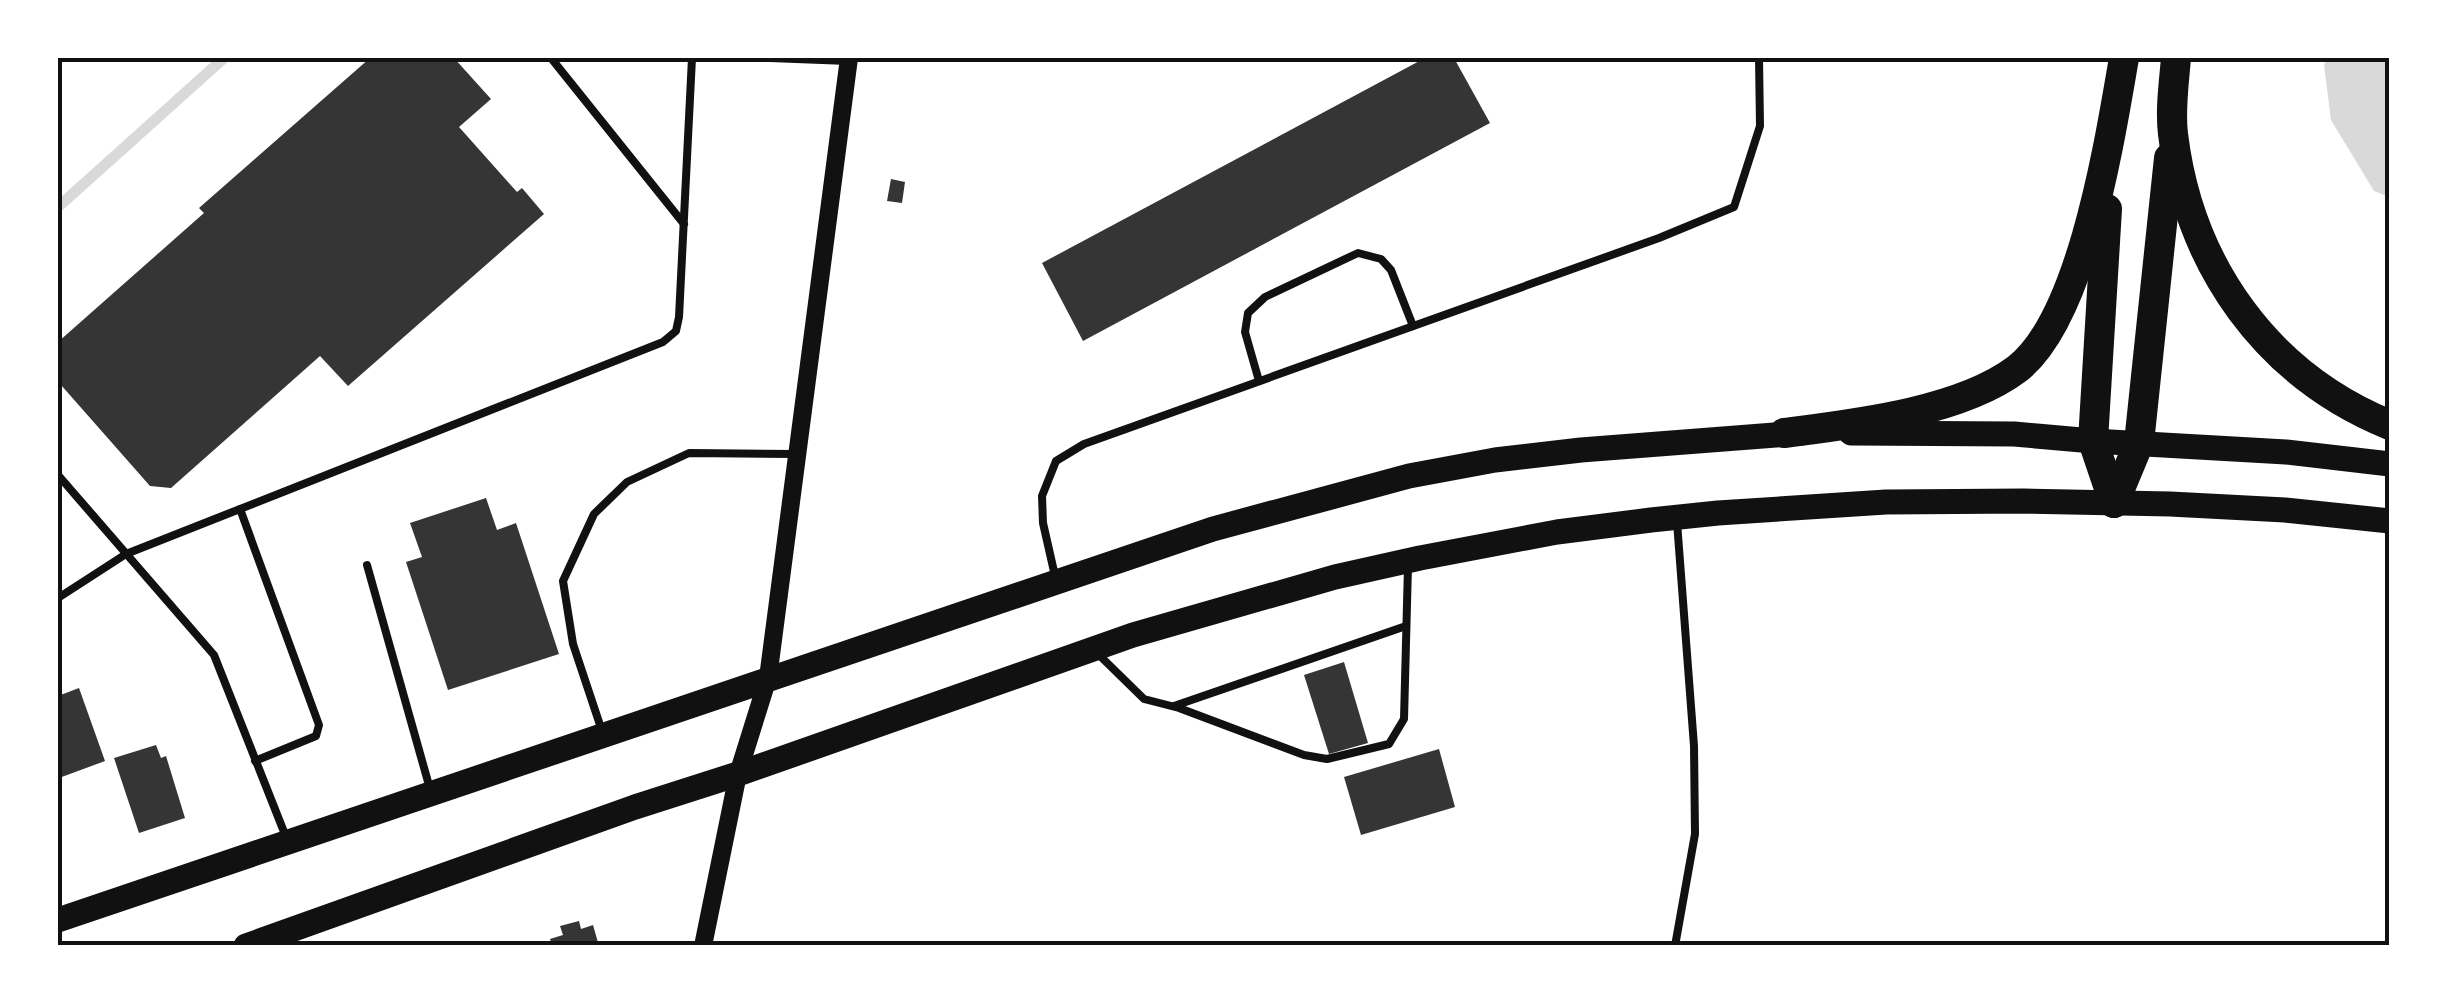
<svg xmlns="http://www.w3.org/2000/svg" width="2447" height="1003" font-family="'Noto Serif',serif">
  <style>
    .water { fill: #d9d9d9 }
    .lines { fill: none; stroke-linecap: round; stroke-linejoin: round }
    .stream { stroke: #d9d9d9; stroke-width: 11 }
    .building { fill: #353535 }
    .service { stroke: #111; stroke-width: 8 }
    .tertiary { stroke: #111; stroke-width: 18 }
    .primary { stroke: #111; stroke-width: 25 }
    .motorway { stroke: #111; stroke-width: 30 }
    .neatline { fill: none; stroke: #111; stroke-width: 4 }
  </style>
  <rect width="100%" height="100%" fill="#fff"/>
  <!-- water -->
  <polygon class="water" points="2327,58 2389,58 2389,197 2374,191 2331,120 2324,65"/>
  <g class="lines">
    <!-- stream -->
    <polyline class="stream" points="58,207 224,58"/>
  </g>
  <!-- building -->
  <g class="building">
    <polygon points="370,58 454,58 491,99 459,127 517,192 522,188 544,214 348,386 320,356 171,488 150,486 61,385 58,388 58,342 204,213 199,208"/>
    <polygon points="1425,58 1454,58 1490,123 1083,341 1042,263"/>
    <polygon points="891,179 905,182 902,203 887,201"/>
    <polygon points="486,498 497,530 516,523 559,654 448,690 406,562 422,557 410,523"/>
    <polygon points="1344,662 1368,743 1329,754 1304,675"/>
    <polygon points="79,688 105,761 59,778 58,696"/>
    <polygon points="156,745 161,758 166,756 185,818 139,833 114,758"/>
    <polygon points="1439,749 1455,807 1361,835 1344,777"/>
    <polygon points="579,921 581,929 593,925 599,946 552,946 550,939 563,935 560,926"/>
  </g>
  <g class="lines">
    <!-- service -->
    <g class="service">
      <polyline points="551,58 684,224"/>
      <polyline points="770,58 848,61"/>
      <polyline points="1259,381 1245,332 1248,313 1265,297 1358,253 1381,259 1391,270 1413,326"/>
      <polyline points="58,475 214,655 286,837"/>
      <polyline points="240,509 319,725 316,736 255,761"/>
      <polyline points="367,565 430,789"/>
      <polyline points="1055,576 1043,523 1042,496 1056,461 1084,444 1659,238 1734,207 1760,126 1759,58"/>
      <polyline points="58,598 126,554 663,342 676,331 679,317 692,58"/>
      <polyline points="1096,652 1144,699 1179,708 1304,755 1327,759 1389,744 1404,719 1408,566"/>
      <polyline points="1174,706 1406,626"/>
      <polyline points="602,731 573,644 563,581 594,514 627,482 689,453 796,454"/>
      <polyline points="1675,946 1695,834 1694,746 1677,522"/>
    </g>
    <!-- tertiary -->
    <polyline class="tertiary" points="703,946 738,774 768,678 849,58"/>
    <!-- primary -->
    <g class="primary">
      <polyline points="1851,433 2014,434 2093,441 2286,452 2390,464"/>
      <polyline points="58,920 1213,529 1409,476 1495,460 1581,450 1801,433"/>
      <polyline points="246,946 635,807 738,774 1133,635 1335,577 1420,558 1557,532 1651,520 1718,513 1886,502 2024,501 2170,504 2285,510 2390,521"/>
    </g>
    <!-- motorway -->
    <g class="motorway">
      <path d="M 2176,58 C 2174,82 2170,110 2173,134 C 2189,266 2267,375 2390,425"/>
      <polyline points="2107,209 2093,441 2114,503"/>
      <path d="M 1784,433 C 1854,424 1960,412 2017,369 C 2083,318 2110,138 2124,58"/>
      <polyline points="2114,503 2139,443 2169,158"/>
    </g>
  </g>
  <!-- border -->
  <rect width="2447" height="1003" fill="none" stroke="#ffffff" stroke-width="120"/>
  <rect x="60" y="60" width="2327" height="883" class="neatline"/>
</svg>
